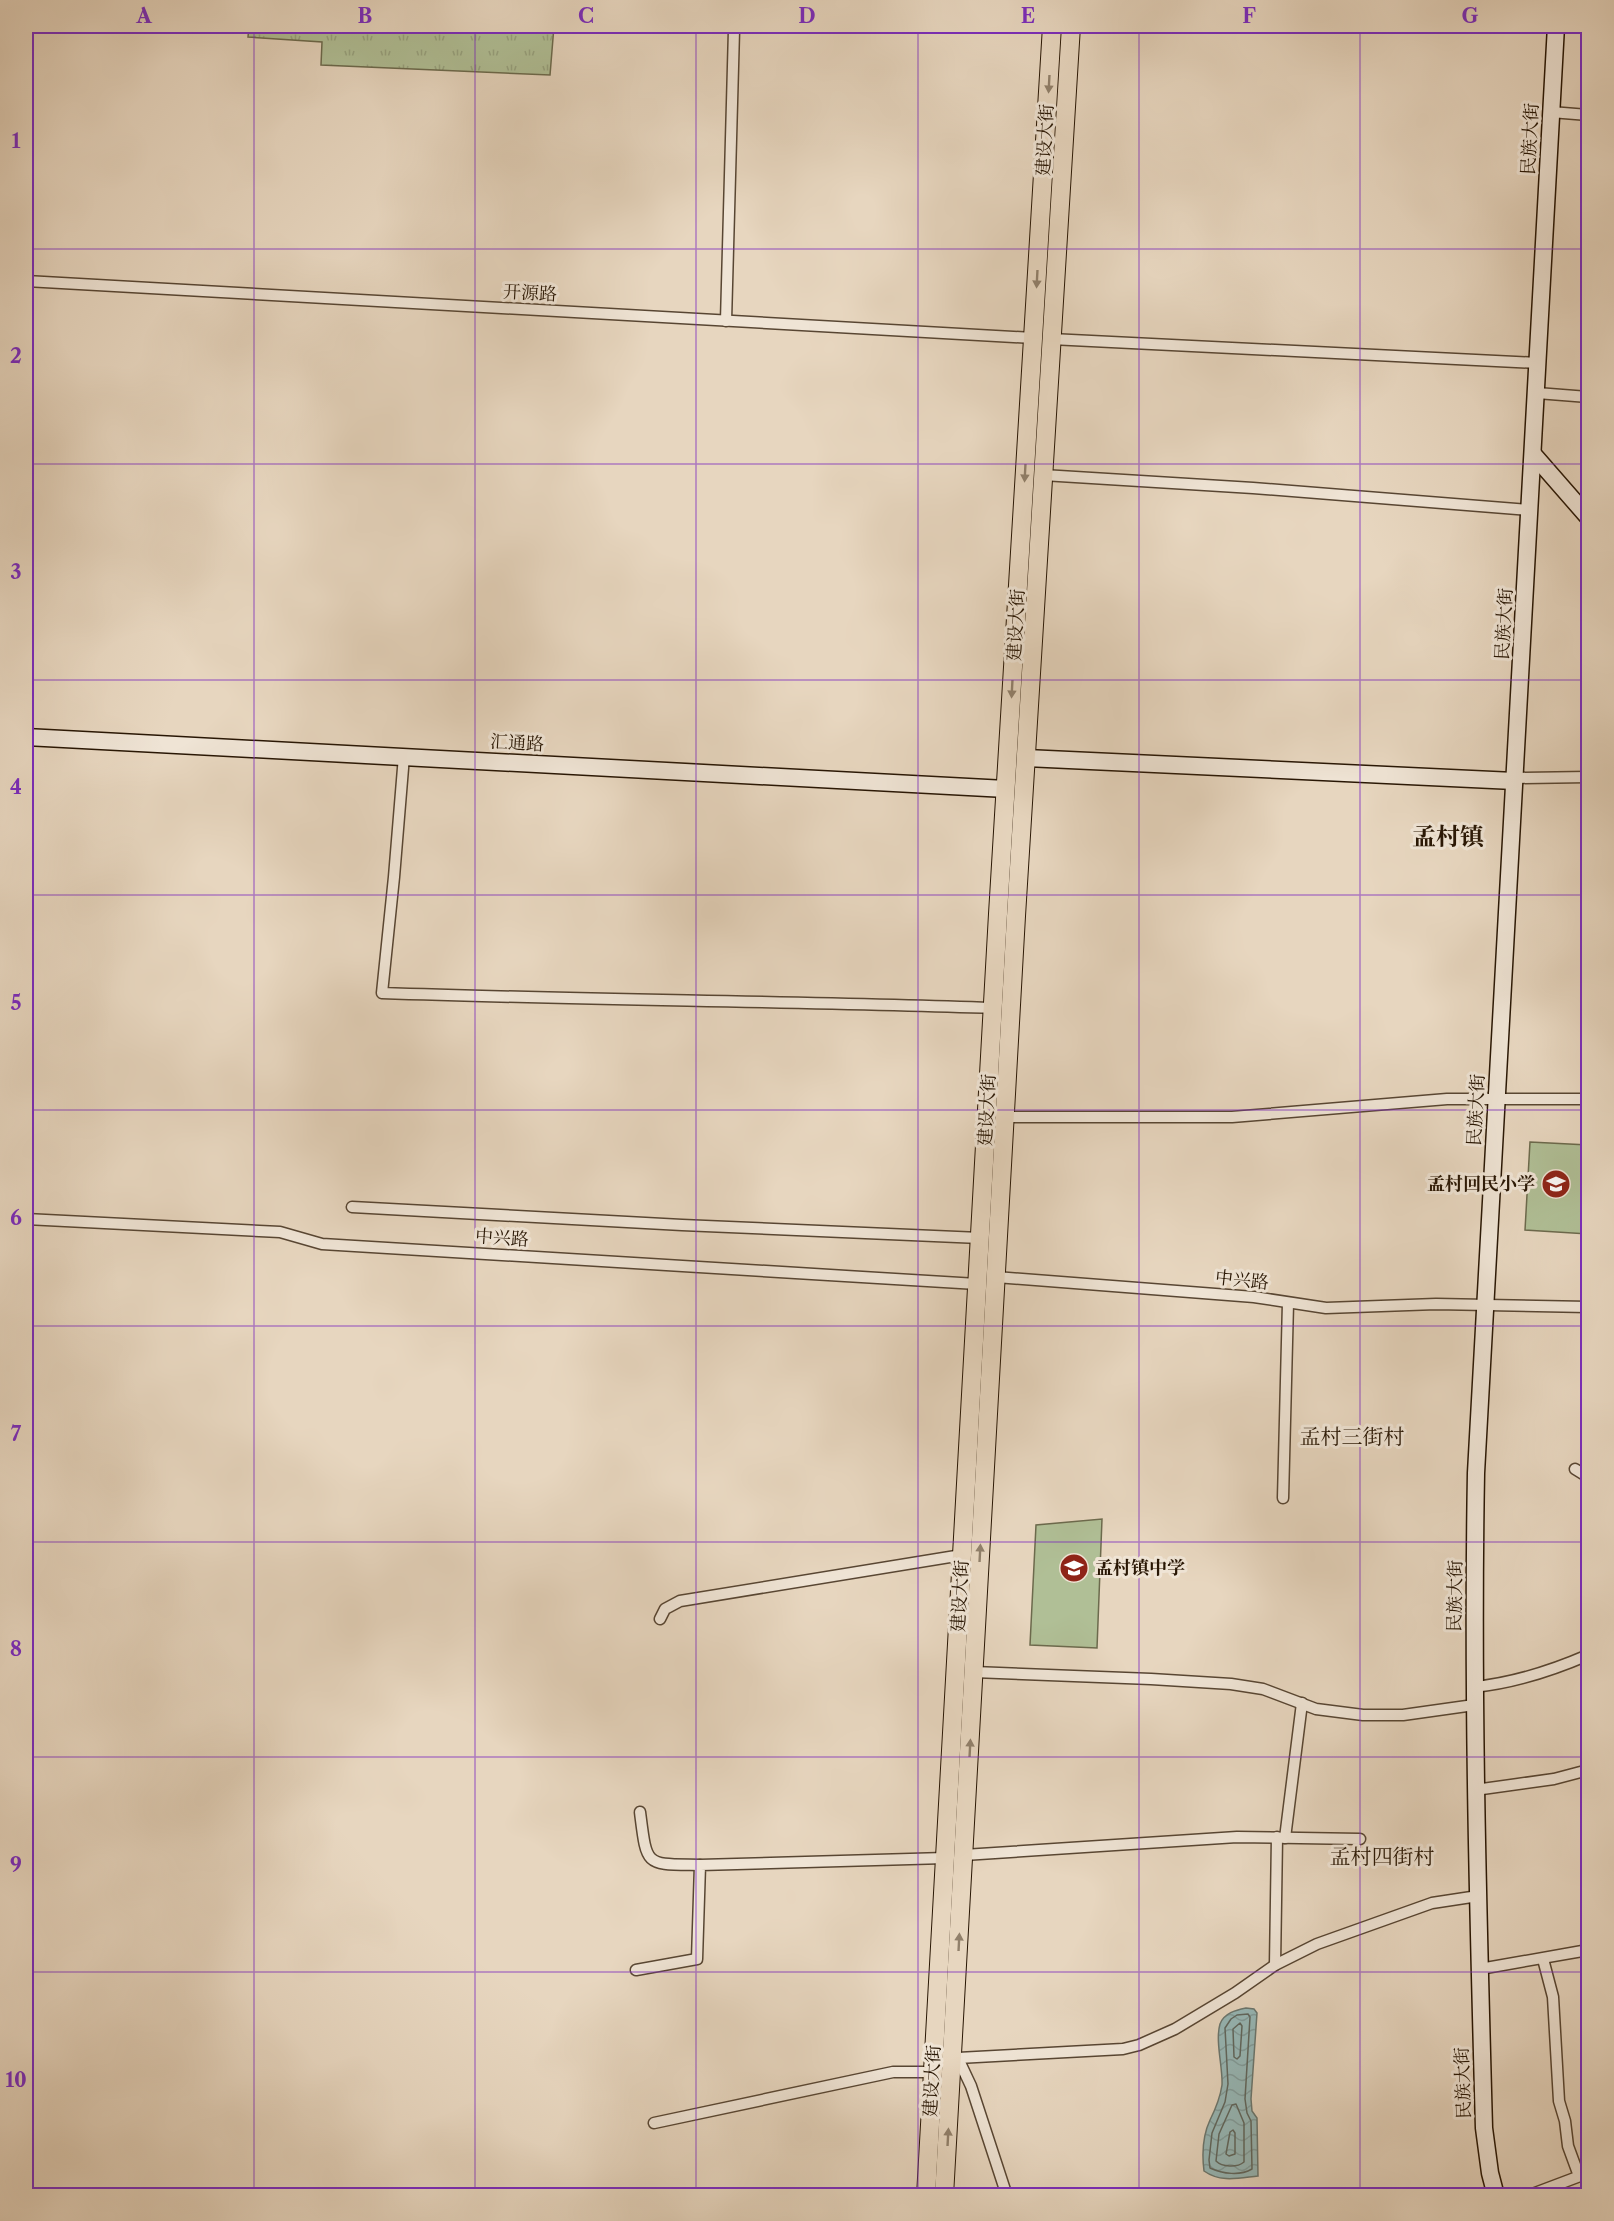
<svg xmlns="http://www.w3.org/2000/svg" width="1614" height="2221" font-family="'Libre Caslon Text','Noto Serif SC',serif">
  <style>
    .park { fill: url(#park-tufts); stroke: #6c6a4d; stroke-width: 1.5 }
    .pitch { fill: #b0bf96; stroke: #6c6a4d; stroke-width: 1.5 }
    .water { fill: url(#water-waves); stroke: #6b776f; stroke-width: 1.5 }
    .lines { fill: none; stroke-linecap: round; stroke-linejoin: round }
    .shore { stroke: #60675e; stroke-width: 1.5 }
    .street-casing { stroke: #584633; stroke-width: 13 }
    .secondary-casing { stroke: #281604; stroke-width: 19 }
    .primary-casing { stroke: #281604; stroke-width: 20 }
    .street { stroke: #efe4d5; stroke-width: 10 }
    .secondary { stroke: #efe4d5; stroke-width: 16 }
    .primary { stroke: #e7d6bf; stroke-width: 18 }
    .oneway { fill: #91806b }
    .grid { fill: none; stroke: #7b2cbf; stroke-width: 1.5; stroke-opacity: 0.55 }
    .labels { text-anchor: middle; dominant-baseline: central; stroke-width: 6; stroke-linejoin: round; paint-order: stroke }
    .street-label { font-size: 18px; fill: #281604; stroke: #efe4d5 }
    .poi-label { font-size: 18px; font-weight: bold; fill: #281604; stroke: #efe4d5; text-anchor: end }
    .quarter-label { font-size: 21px; fill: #281604; stroke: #efe4d5 }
    .district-label { font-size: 24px; font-weight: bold; fill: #281604; stroke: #efe4d5 }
    .neatline { fill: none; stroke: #7b2cbf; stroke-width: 2 }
    .grid-label { font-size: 20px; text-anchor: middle; font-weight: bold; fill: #7b2cbf }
  </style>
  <defs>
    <pattern id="park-tufts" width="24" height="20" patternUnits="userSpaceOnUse" patternTransform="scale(1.5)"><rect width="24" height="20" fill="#b0bf96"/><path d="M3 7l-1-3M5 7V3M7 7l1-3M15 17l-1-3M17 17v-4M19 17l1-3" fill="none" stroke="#97a380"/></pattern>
    <pattern id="water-waves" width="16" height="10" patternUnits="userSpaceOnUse" patternTransform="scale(1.5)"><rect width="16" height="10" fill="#97b8b7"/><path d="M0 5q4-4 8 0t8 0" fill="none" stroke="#829d9c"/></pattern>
  </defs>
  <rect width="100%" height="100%" fill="#e7d6bf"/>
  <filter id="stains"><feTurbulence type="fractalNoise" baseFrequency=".00333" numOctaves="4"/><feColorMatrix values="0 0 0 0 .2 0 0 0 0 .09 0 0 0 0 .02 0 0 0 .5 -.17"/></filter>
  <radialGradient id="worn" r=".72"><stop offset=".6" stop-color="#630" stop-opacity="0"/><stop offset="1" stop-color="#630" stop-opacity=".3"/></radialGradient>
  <!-- park -->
  <polygon class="park" points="249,26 554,26 550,75 321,65 322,42 248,37"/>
  <!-- pitch -->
  <g class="pitch">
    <polygon points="1530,1142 1588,1145 1588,1234 1525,1230"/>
    <polygon points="1102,1519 1097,1648 1030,1645 1036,1525"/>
  </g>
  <!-- water -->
  <path class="water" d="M 1246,2008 L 1254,2009 L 1257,2013 L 1251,2099 L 1252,2111 L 1257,2118 L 1258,2176 C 1239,2178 1221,2183 1204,2171 C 1202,2155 1203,2135 1210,2120 C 1216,2108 1220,2099 1222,2085 C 1223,2068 1215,2041 1220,2024 C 1224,2013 1236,2010 1246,2008 Z"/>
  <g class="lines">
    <!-- shore -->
    <g class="shore">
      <path d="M 1248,2014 L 1250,2017 L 1245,2099 L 1247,2113 L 1251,2121 L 1252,2169 C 1240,2176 1223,2174 1210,2168 L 1209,2160 L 1212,2133 L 1225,2102 L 1228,2084 L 1225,2028 L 1231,2019 L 1237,2015 Z"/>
      <polygon points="1240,2023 1242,2026 1240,2056 1237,2059 1234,2057 1233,2029"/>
      <path d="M 1236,2104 L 1244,2123 L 1244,2162 C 1237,2168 1222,2167 1216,2161 L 1219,2134 L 1232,2105 Z"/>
      <polygon points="1233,2130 1235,2133 1235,2154 1229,2156 1226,2154 1230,2132"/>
    </g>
    <!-- street casing -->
    <g class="street-casing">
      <g id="street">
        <polyline points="1551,112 1588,115"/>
        <polyline points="26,281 1033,338"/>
        <polyline points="726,321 734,30 736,26"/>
        <polyline points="1051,339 1538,363"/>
        <polyline points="1537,393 1588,397"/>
        <polyline points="1043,475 1253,488 1530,510"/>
        <path d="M 404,756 L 394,877 L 382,993 C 586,1000 789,1001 993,1008"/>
        <polyline points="1515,778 1588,777"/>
        <polyline points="1005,1117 1232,1117 1447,1099 1588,1099"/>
        <polyline points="352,1207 682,1225 980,1238"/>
        <polyline points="26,1219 280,1232 322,1244 977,1284"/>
        <polyline points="996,1277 1254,1297 1326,1308 1436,1304 1588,1307"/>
        <polyline points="1575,1469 1588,1477"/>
        <polyline points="1283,1498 1288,1303"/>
        <polyline points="660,1619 665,1609 680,1601 962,1555"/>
        <polyline points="974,1672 1151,1679 1231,1684 1263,1689 1316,1709 1363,1715 1403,1715 1474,1705"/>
        <path d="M 1474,1687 C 1514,1683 1551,1671 1588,1655"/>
        <polyline points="1475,1790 1554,1779 1588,1770"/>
        <path d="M 640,1812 C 647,1868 645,1864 700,1865"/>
        <polyline points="1285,1838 1302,1703"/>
        <polyline points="964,1855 1237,1837 1360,1839"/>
        <polyline points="1543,1959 1553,1997 1559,2101 1565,2121 1568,2146 1579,2176"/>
        <polyline points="1275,1965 1277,1837"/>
        <polyline points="1480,1969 1588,1950"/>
        <polyline points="636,1970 697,1959 700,1865 945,1858"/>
        <polyline points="955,2052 971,2086 1007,2196"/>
        <polyline points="958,2058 1123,2049 1139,2045 1175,2029 1235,1993 1275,1965 1317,1944 1432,1903 1478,1896"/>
        <polyline points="654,2123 893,2072 933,2072"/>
        <polyline points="1527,2196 1588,2173"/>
      </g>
    </g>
    <!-- secondary casing -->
    <g class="secondary-casing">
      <g id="secondary">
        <polyline points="1533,454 1588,517"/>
        <polyline points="26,737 1006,789"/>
        <polyline points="1026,758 1514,781"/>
        <path d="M 1496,2196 L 1490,2173 L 1484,2128 C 1478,1909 1472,1691 1476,1473 L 1556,26"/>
      </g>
    </g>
    <!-- primary casing -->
    <g class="primary-casing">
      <g id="primary">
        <polyline points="926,2196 998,914 1052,26"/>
        <polyline points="944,2196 1016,916 1071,26"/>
      </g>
    </g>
    <!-- street -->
    <use href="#street" class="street"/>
    <!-- secondary -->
    <use href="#secondary" class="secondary"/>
    <!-- primary -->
    <use href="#primary" class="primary"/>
  </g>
  <!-- one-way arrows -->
  <defs><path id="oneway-solid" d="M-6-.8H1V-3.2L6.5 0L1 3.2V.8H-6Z" transform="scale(1.5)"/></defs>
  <g class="oneway">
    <use href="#oneway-solid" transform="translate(1049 84) rotate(93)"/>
    <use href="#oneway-solid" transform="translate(1037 279) rotate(93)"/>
    <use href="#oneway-solid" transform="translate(1025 473) rotate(93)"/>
    <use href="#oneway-solid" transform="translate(1012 689) rotate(93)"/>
    <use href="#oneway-solid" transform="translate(980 1553) rotate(-87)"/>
    <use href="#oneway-solid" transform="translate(970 1748) rotate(-87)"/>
    <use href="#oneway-solid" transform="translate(959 1942) rotate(-87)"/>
    <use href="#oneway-solid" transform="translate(948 2137) rotate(-87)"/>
  </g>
  <!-- grid -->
  <path class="grid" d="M 254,26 L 254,2196M 475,26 L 475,2196M 696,26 L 696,2196M 918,26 L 918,2196M 1139,26 L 1139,2196M 1360,26 L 1360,2196M 26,249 L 1588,249M 26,464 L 1588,464M 26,680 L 1588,680M 26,895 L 1588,895M 26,1110 L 1588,1110M 26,1326 L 1588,1326M 26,1542 L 1588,1542M 26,1757 L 1588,1757M 26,1972 L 1588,1972"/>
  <!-- icons -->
  <defs>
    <g id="school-disc" transform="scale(1.5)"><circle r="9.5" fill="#8f2418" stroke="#efe4d5"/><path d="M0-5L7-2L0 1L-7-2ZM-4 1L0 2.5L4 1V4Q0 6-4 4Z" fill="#fff"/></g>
  </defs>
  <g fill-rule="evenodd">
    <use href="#school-disc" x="1556" y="1184"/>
    <use href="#school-disc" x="1074" y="1568"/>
  </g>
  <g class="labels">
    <!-- street labels -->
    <g class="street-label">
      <text transform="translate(1530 139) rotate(-87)">民族大街</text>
      <text transform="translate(1045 140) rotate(-87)">建设大街</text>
      <text transform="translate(530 293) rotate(3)">开源路</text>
      <text transform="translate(1504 624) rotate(-87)">民族大街</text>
      <text transform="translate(1016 625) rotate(-87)">建设大街</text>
      <text transform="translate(517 743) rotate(3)">汇通路</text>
      <text transform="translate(987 1110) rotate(-87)">建设大街</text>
      <text transform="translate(1476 1110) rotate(-87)">民族大街</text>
      <text transform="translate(502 1238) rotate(4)">中兴路</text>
      <text transform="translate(1242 1280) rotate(6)">中兴路</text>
      <text transform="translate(960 1596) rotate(-87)">建设大街</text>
      <text transform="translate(1455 1596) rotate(-89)">民族大街</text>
      <text transform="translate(932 2081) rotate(-87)">建设大街</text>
      <text transform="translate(1463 2083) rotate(-92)">民族大街</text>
    </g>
    <!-- poi labels -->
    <g class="poi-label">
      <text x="1535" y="1184">孟村回民小学</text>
      <text x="1095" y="1568" text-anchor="start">孟村镇中学</text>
    </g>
    <!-- quarter labels -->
    <g class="quarter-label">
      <text x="1352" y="1436">孟村三街村</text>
      <text x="1382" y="1856">孟村四街村</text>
    </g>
    <!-- district labels -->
    <g class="district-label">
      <text x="1448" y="836">孟村镇</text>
    </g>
  </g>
  <!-- margin -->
  <rect width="1614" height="2221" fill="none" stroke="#e7d6bf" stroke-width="66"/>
  <rect x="33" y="33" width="1548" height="2155" class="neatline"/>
  <g class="grid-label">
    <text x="144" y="23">A</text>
    <text x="365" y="23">B</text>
    <text x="586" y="23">C</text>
    <text x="807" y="23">D</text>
    <text x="1028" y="23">E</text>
    <text x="1249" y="23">F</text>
    <text x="1470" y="23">G</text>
    <text x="16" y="148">1</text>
    <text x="16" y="363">2</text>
    <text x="16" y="579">3</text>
    <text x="16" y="794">4</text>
    <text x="16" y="1010">5</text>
    <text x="16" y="1225">6</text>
    <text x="16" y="1441">7</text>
    <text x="16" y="1656">8</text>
    <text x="16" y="1872">9</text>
    <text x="16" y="2087">10</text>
  </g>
  <rect width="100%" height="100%" filter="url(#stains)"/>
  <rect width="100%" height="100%" fill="url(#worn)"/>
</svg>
